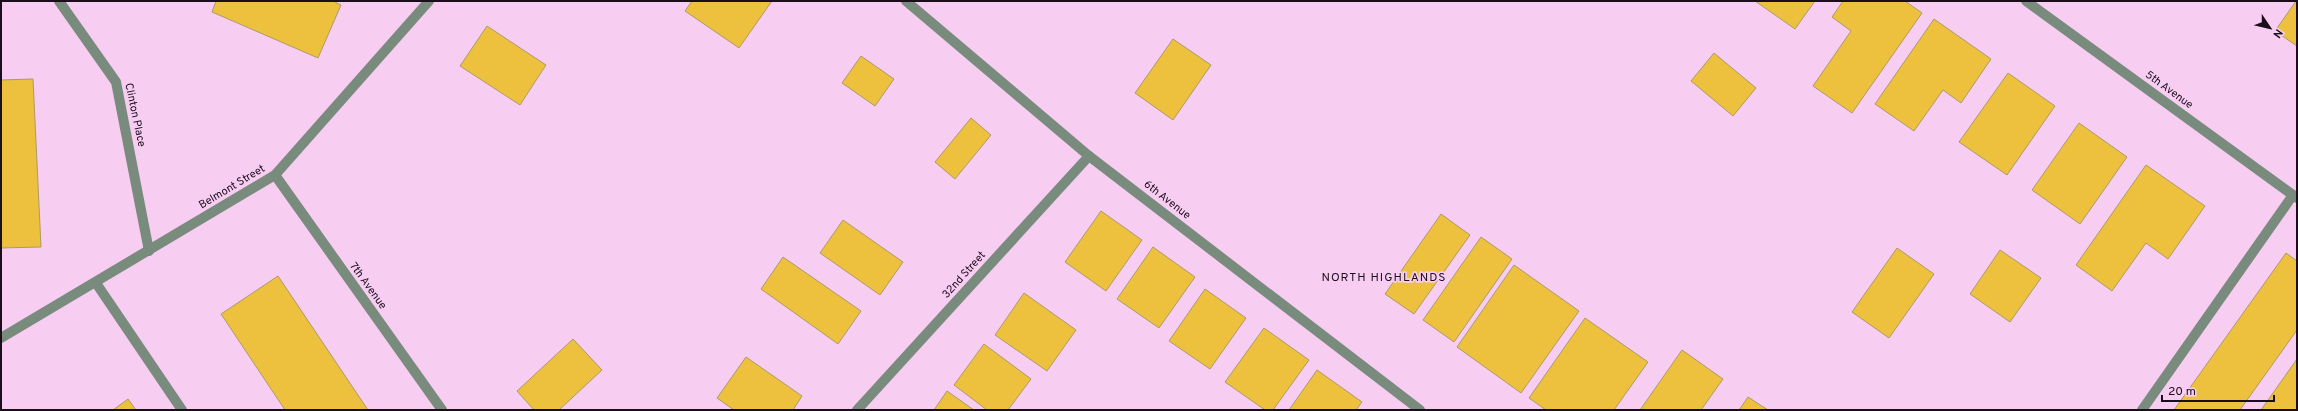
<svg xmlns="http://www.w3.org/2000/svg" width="2298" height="411" font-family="Overpass,sans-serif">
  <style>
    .building { fill: #edc13d; stroke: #ac9a6a }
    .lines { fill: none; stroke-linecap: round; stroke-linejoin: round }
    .minor { stroke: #798b7c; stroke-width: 10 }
    .labels { text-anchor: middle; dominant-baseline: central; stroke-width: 3.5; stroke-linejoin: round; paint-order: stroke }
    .street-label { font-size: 11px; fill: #1b0d1a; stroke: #f7cdf2 }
    .neighbourhood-label { font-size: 12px; letter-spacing: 1px; fill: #1b0d1a; stroke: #f7cdf2 }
  </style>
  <rect width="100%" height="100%" fill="#f7cdf2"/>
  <!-- building -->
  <g class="building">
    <polygon points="216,1 333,1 341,5 318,58 212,12"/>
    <polygon points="692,1 772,1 739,48 685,11"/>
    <polygon points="1755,1 1815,1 1795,29"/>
    <polygon points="1843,1 1905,1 1922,13 1852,113 1813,86 1851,31 1832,17"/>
    <polygon points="2296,1 2297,1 2297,46 2275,31"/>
    <polygon points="1934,19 1991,59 1961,103 1943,90 1914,131 1875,104"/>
    <polygon points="487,26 546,65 520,105 460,66"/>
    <polygon points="1173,39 1211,65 1173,120 1135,93"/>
    <polygon points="1714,53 1756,88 1733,116 1691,81"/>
    <polygon points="861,56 894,79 875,106 842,83"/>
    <polygon points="2008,73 2055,106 2007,175 1959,142"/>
    <polygon points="33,79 41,247 1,248 1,80"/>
    <polygon points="971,118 991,135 955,179 935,162"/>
    <polygon points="2079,123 2127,157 2080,224 2032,190"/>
    <polygon points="2146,165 2205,206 2168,259 2146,243 2112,291 2076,265"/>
    <polygon points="1101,211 1142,240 1106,291 1065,262"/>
    <polygon points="1441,214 1470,235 1414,314 1385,294"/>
    <polygon points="843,220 903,262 880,295 820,253"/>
    <polygon points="1481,237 1512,259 1454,342 1423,320"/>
    <polygon points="1153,247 1195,277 1159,328 1117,299"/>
    <polygon points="1897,248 1934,274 1889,338 1852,312"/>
    <polygon points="2000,250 2041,278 2010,322 1970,294"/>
    <polygon points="2286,253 2297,261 2297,330 2240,410 2174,410"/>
    <polygon points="783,257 861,311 838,344 761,289"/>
    <polygon points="1514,265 1579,311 1521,393 1457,347"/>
    <polygon points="278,276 368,410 285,410 221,314"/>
    <polygon points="1205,289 1246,318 1210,369 1169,341"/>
    <polygon points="1024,293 1076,330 1047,371 995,335"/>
    <polygon points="1585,318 1648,362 1614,410 1546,410 1529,398"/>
    <polygon points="1264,328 1309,360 1273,410 1265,410 1225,382"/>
    <polygon points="573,339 602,370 559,410 534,410 517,391"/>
    <polygon points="984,344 1031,379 1008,410 987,410 954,385"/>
    <polygon points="1682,350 1723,379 1701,410 1640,410"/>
    <polygon points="746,357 802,396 793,410 734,410 717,398"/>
    <polygon points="2297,359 2297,410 2261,410"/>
    <polygon points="1317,370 1362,402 1356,410 1289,410"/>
    <polygon points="947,391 974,410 934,410"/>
    <polygon points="1748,397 1768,410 1739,410"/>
    <polygon points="128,399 136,410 113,410"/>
  </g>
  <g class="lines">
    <!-- minor -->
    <g class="minor">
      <polyline points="59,1 116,82 149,251"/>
      <polyline points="906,1 1089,156 1420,410"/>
      <polyline points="2026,1 2297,198"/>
      <polyline points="275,175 442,410"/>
      <polyline points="96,283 182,410"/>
      <polyline points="1,338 275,175 429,1"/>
      <polyline points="857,410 1089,156"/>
      <polyline points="2142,410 2293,195"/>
    </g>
  </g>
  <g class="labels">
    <!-- street labels -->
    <g class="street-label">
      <text transform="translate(2169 90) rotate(36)">5th Avenue</text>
      <text transform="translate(135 115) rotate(78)">Clinton Place</text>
      <text transform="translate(232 187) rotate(-31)">Belmont Street</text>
      <text transform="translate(1167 200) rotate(38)">6th Avenue</text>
      <text transform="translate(964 275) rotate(-48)">32nd Street</text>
      <text transform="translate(368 286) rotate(54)">7th Avenue</text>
    </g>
    <!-- neighbourhood labels -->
    <g class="neighbourhood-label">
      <text x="1384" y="278">NORTH HIGHLANDS</text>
    </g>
  </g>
  <!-- border -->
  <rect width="2298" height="411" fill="none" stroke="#1b0d1a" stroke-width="4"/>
  <!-- north arrow -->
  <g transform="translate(2270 28) rotate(125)" stroke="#f7cdf2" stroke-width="3" paint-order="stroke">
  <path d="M0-3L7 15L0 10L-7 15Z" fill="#1b0d1a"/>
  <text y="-6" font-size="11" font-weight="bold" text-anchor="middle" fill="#1b0d1a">N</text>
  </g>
  <!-- scale -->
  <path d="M2162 395v6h112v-6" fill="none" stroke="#1b0d1a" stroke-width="2"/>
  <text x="2168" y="395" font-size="12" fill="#1b0d1a" stroke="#f7cdf2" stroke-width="3" paint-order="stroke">20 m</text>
</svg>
